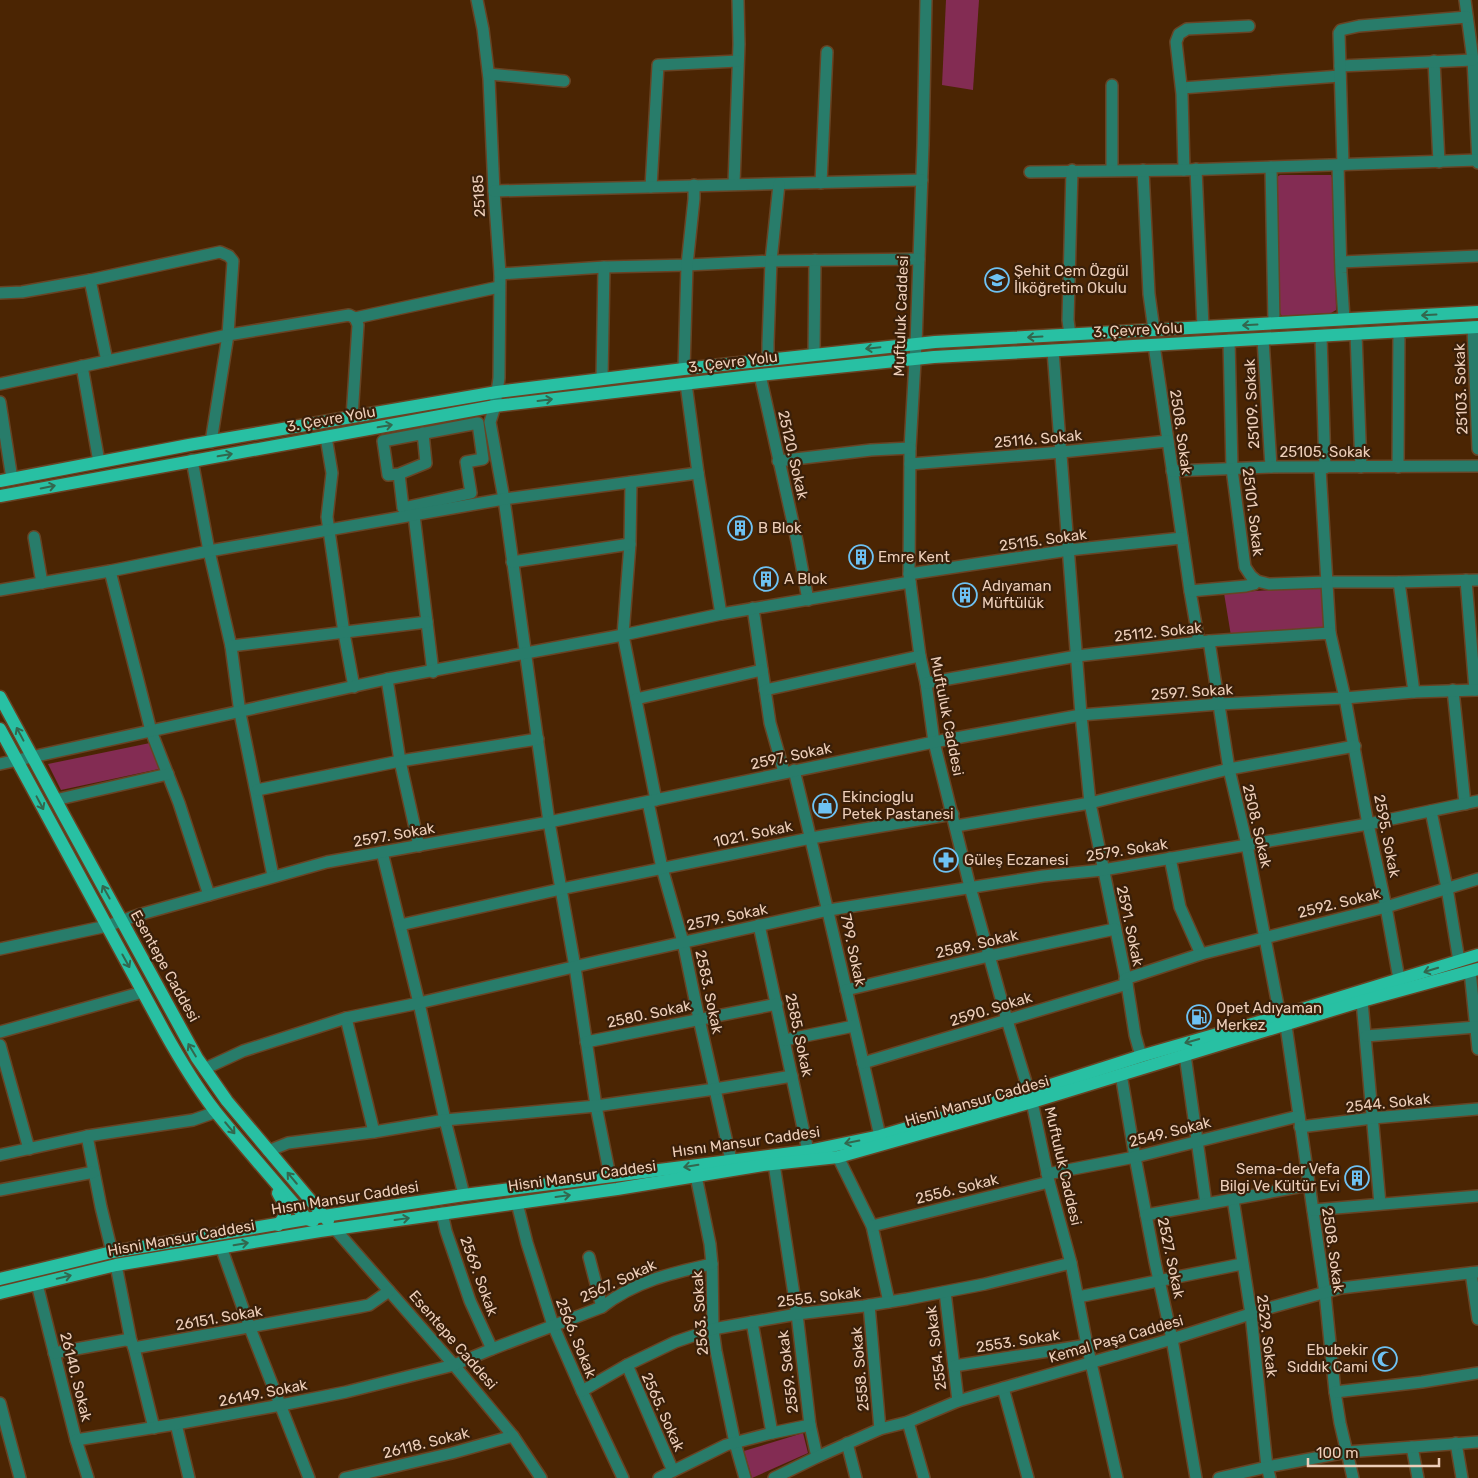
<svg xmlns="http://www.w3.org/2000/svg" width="1478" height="1478" font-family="Rubik,sans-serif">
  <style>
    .green { fill: #832c53 }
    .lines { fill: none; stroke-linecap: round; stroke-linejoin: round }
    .minor-casing { stroke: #684324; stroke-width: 14 }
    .major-casing { stroke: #684324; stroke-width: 15 }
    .minor { stroke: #287c6a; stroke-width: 11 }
    .major { stroke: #28c0a3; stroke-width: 12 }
    .oneway { stroke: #32674e }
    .labels { text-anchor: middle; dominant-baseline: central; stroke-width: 4.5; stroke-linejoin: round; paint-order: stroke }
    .street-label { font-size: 15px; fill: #edceb9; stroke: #3a1f09 }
    .poi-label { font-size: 15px; fill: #edceb9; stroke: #3a1f09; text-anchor: start }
  </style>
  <rect width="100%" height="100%" fill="#4b2503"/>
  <!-- green -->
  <g class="green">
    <polygon points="946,0 979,0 973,90 942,85"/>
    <polygon points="1280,175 1331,175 1334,183 1336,310 1331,313 1282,316 1278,310 1274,179"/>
    <polygon points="1321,587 1326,631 1231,636 1224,593"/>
    <polygon points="150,743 159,769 61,790 48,764"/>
    <polygon points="803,1433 808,1453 752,1478 744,1451"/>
  </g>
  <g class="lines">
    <!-- minor casing -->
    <g class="minor-casing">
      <g id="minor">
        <polyline points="477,0 483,29 489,79 494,191 500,274 499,378 495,406 490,422 504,499 549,822 575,967 596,1106 610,1176"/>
        <polyline points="926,0 923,145 916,344 910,448 909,574 920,656 926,683 934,742 970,887 1007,1020 1032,1102 1049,1182 1071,1263 1087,1345 1117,1478"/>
        <polyline points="1465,0 1473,60 1478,163"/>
        <polyline points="1434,61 1439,162"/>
        <polyline points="1340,66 1473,60"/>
        <polyline points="489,74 564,81"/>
        <polyline points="1112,85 1112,170"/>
        <polyline points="1182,88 1340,76"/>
        <polyline points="1338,165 1341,273 1344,319"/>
        <polyline points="1343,165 1339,33 1341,30 1359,26 1467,17"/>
        <polyline points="1271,167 1274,323"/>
        <polyline points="1196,169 1203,327"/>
        <polyline points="1143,170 1149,294 1154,330"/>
        <polyline points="1184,170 1182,94 1176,42 1179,34 1187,29 1249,26"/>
        <polyline points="1030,172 1184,170 1478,160"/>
        <polyline points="821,183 827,52"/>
        <polyline points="734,184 739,44 738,0"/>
        <polyline points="651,187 658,65 738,61"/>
        <path d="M 494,191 C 636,187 779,184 922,180"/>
        <polyline points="1341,262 1478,256"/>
        <polyline points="500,274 604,267 687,265 771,261 779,184"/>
        <polyline points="90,280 220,252 229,256 233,261 228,335 211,442"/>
        <polyline points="0,293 22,292 90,280 107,361"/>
        <polyline points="355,318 499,287"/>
        <polyline points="1473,327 1478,449"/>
        <polyline points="1356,334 1361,467"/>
        <polyline points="1070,335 1068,320 1072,170"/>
        <polyline points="1321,336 1325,468"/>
        <polyline points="1263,339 1271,467"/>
        <polyline points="1229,340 1232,469 1245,567 1251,576 1257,581 1269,584 1327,582 1399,582 1478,580"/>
        <polyline points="1154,345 1190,591 1199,642"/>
        <polyline points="1053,351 1081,715 1090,803 1127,984 1135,1035 1141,1056"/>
        <polyline points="814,355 815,260"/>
        <polyline points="768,359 768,343 771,261 919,259"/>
        <polyline points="82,366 99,462"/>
        <polyline points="684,369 687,265 694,199 694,185"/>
        <polyline points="760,375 797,541 808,600"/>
        <polyline points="602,379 604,267"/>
        <polyline points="0,384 228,335 349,315 355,318 358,325 352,417"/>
        <polyline points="686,384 698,473 721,614"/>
        <polyline points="0,402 12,479"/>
        <polyline points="326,437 332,473 327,517 344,633 354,687"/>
        <polyline points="192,460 209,551 231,646 240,713 273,876"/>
        <polyline points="778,461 871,450 910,448"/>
        <polyline points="910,464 1062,452 1168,441"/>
        <polyline points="1398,467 1399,331"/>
        <polyline points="1320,468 1330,633"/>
        <polyline points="1172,471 1271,467 1478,466"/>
        <polyline points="399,474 403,508 471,493 466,462 483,459 478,423 383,441 388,475 399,474 426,463 423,433"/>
        <polyline points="631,482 630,544 623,635 656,800"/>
        <polyline points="414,515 433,672"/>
        <polyline points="34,537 42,583"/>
        <polyline points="512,562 630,544"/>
        <polyline points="110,571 151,731 179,803 209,895"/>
        <polyline points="909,574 1069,550 1182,538"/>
        <polyline points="1466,580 1475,690"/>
        <polyline points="1399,582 1414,692"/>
        <polyline points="0,590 110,571 209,551 504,499 698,473"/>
        <polyline points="1190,591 1246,586 1254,584 1257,581"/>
        <polyline points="753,608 770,723 784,772"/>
        <polyline points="1209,641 1229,769 1247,845 1280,1016"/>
        <polyline points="231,646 427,622"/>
        <polyline points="387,679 400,761 419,846"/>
        <polyline points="926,683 1077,656 1209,641 1330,633 1345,698 1368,824 1386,907 1399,979"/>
        <polyline points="765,690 920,656"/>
        <polyline points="1453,690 1465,804"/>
        <polyline points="636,699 762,670"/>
        <polyline points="0,764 387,679 623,635 721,614 910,582"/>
        <path d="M 794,770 C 824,892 852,1014 880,1136"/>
        <polyline points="257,790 400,761 538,739"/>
        <polyline points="55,800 168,774"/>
        <polyline points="648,802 662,868 683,942 699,1019 731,1160"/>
        <polyline points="1431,811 1447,888 1459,961"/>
        <polyline points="956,826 1090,803 1229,769 1355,746"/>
        <polyline points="382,852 419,1003 445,1120 464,1195"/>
        <polyline points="1170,858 1180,907 1201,954"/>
        <polyline points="400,925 561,889 811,838 953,814"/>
        <polyline points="759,925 808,1151"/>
        <polyline points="0,949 107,926 138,915 327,862 549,822 934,742 1081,715 1219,704 1345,698 1414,692 1478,690"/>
        <polyline points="1470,971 1478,1049"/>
        <polyline points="1125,979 1201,954 1386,907 1478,879"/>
        <polyline points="846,990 989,956 1115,929"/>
        <polyline points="1362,1001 1380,1204"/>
        <polyline points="346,1018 374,1132"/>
        <polyline points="1286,1026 1325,1293 1335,1392 1340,1423 1353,1478"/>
        <polyline points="0,1032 143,992"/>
        <polyline points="1366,1036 1476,1027"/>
        <polyline points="785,1040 854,1026"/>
        <polyline points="586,1042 777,1004"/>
        <polyline points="0,1045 29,1149"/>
        <polyline points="1185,1055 1206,1204"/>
        <polyline points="863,1063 1127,984"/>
        <polyline points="204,1069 243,1051 346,1018 419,1003 599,961 829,910 1043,876 1103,870 1368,824 1478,801"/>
        <polyline points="1121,1074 1135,1157 1155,1262 1172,1339 1196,1478"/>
        <polyline points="1300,1127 1373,1118 1478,1109"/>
        <polyline points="87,1136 101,1207 112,1252"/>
        <polyline points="268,1151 288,1143 374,1132 445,1120 596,1106 715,1089 792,1076"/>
        <polyline points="0,1155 87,1136 193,1120 216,1112"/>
        <polyline points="838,1157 872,1226 889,1302"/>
        <polyline points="774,1164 797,1314 810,1425 817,1457"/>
        <polyline points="1047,1174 1135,1157 1299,1116"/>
        <polyline points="696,1176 710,1244 712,1264 713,1329 716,1351 735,1443 745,1478"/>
        <polyline points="0,1190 94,1172"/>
        <polyline points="1233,1199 1251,1314 1267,1467 1270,1478"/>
        <polyline points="517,1203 527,1243 553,1325 582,1391 623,1478"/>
        <polyline points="1313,1210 1478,1196"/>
        <polyline points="442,1213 446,1231 470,1301 492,1349"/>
        <polyline points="1146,1215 1309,1185"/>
        <polyline points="872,1226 1049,1182"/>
        <polyline points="335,1229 454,1365 513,1436 541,1478"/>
        <polyline points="221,1247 250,1328 309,1478"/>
        <polyline points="589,1257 602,1307"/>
        <polyline points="116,1265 131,1341"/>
        <polyline points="1471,1273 1478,1319"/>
        <polyline points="37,1284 76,1440 88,1478"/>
        <polyline points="945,1292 958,1401"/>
        <polyline points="1078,1297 1242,1264"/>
        <polyline points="869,1305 880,1429"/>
        <polyline points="752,1322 772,1433"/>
        <polyline points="134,1348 154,1428"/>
        <polyline points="54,1353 125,1340 131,1341 134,1348 359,1307 369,1305 389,1291"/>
        <polyline points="627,1365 673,1471"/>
        <polyline points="954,1366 1087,1345"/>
        <polyline points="1003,1388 1028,1478"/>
        <polyline points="582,1391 627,1365 675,1342 713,1329 797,1314 864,1306 907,1299 985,1284 1071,1263"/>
        <polyline points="1335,1392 1422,1382 1478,1373"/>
        <polyline points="0,1403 20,1478"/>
        <polyline points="908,1422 924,1478"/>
        <polyline points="176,1424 189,1478"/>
        <path d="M 76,1440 L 176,1424 L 281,1405 L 346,1392 L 454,1365 L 492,1349 L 602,1307 C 635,1281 672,1273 712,1264"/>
        <polyline points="847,1443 856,1478"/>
        <polyline points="1456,1443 1462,1478"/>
        <polyline points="1412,1447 1418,1478"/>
        <polyline points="345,1478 452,1453 513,1436"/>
        <polyline points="659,1478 726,1445 772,1433 810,1425"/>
        <polyline points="774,1478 817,1457 880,1429 908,1422 958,1401 1172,1339 1269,1308 1341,1288 1478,1272"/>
        <polyline points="1219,1478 1267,1467 1347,1452 1478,1442"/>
      </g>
    </g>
    <!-- major casing -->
    <g class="major-casing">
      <g id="major">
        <polyline points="0,481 189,445 497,392 684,369 935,342 1478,312"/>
        <polyline points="0,496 495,406 760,375 934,357 1478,327"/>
        <polyline points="0,697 66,819 197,1058 227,1101 328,1221"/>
        <path d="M 0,729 L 164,1031 C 179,1058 196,1086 215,1111 C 245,1148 276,1183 307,1219 L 313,1221"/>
        <path d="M 278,1193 C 286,1208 290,1211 278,1225"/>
        <polyline points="0,1279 112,1252 324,1216 464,1195 808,1151 880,1136 1029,1092 1141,1056 1280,1016 1478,955"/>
        <polyline points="0,1293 116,1265 320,1231 617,1189 763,1165 838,1157 1032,1102 1362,1001 1478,969"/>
      </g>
    </g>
    <!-- minor -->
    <use href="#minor" class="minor"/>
    <!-- major -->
    <use href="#major" class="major"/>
  </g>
  <!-- one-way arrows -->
  <defs><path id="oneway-shaft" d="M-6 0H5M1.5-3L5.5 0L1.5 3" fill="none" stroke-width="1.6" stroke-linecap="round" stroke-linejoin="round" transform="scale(1.25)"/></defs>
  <g class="oneway">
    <use href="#oneway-shaft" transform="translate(1429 315) rotate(177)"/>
    <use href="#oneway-shaft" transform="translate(1250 325) rotate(177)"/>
    <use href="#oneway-shaft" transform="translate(1035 337) rotate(177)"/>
    <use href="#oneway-shaft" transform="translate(873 348) rotate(174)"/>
    <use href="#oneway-shaft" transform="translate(545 400) rotate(-7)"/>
    <use href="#oneway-shaft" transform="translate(385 426) rotate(-10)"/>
    <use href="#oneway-shaft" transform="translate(225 455) rotate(-10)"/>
    <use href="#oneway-shaft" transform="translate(48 487) rotate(-11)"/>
    <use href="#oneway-shaft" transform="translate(20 734) rotate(-118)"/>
    <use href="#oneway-shaft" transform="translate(40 803) rotate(62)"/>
    <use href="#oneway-shaft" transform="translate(106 892) rotate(-119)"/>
    <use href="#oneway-shaft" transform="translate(126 961) rotate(61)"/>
    <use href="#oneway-shaft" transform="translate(1431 970) rotate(163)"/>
    <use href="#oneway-shaft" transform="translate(1192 1041) rotate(164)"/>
    <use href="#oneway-shaft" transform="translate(192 1050) rotate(-121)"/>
    <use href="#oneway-shaft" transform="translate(230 1128) rotate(50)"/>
    <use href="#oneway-shaft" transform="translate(852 1142) rotate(169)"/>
    <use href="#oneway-shaft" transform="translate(691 1166) rotate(171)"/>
    <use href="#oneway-shaft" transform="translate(292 1178) rotate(-130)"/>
    <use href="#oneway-shaft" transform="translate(563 1196) rotate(-8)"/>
    <use href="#oneway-shaft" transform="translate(402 1219) rotate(-8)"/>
    <use href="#oneway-shaft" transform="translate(241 1244) rotate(-9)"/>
    <use href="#oneway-shaft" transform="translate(64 1277) rotate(-13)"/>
  </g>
  <!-- icons -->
  <defs>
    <g id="school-ring" transform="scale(1.25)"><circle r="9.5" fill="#3a1f09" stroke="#6ec2f3" stroke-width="1.5"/><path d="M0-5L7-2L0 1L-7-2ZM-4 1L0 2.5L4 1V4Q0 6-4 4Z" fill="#6ec2f3"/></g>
    <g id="building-ring" transform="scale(1.25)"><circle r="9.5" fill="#3a1f09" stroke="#6ec2f3" stroke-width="1.5"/><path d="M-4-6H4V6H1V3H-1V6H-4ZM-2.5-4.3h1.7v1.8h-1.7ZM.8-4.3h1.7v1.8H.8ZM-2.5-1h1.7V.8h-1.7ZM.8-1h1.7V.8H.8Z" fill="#6ec2f3"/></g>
    <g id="shop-ring" transform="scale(1.25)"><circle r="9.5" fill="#3a1f09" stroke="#6ec2f3" stroke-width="1.5"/><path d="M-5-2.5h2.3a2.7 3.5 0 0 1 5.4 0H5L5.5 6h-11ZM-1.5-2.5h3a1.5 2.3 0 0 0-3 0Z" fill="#6ec2f3"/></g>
    <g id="pharmacy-ring" transform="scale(1.25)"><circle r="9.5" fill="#3a1f09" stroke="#6ec2f3" stroke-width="1.5"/><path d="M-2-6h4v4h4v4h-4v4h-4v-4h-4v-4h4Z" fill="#6ec2f3"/></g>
    <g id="fuel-ring" transform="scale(1.25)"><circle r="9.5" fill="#3a1f09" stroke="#6ec2f3" stroke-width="1.5"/><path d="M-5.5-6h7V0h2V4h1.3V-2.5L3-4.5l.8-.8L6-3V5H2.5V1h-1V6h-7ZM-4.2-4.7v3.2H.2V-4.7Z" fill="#6ec2f3"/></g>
    <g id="mosque-ring" transform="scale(1.25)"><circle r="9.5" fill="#3a1f09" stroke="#6ec2f3" stroke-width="1.5"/><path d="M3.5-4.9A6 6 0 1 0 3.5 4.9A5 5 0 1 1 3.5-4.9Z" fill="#6ec2f3"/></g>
  </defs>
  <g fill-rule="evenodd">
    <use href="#school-ring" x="997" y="280"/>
    <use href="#building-ring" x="740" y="528"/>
    <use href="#building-ring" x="861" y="557"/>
    <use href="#building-ring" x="766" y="579"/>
    <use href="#building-ring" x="965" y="595"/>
    <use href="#shop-ring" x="825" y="806"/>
    <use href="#pharmacy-ring" x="946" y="860"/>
    <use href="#fuel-ring" x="1199" y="1017"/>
    <use href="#building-ring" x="1357" y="1178"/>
    <use href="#mosque-ring" x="1385" y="1359"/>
  </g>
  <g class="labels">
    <!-- street labels -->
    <g class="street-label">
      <text transform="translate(479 196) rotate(-93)">25185</text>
      <text transform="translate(901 316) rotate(-88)">Muftuluk Caddesi</text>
      <text transform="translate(1138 330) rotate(-3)">3. Çevre Yolu</text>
      <text transform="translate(733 362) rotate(-7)">3. Çevre Yolu</text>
      <text transform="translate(1461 389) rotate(-92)">25103. Sokak</text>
      <text transform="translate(1252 404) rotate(-93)">25109. Sokak</text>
      <text transform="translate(331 419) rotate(-10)">3. Çevre Yolu</text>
      <text transform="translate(1181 432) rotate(82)">2508. Sokak</text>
      <text transform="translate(1038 439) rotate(-5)">25116. Sokak</text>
      <text x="1325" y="452">25105. Sokak</text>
      <text transform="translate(793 455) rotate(77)">25120. Sokak</text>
      <text transform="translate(1253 512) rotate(83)">25101. Sokak</text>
      <text transform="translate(1043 540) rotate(-8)">25115. Sokak</text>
      <text transform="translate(1158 632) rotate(-6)">25112. Sokak</text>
      <text transform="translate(1192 692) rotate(-4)">2597. Sokak</text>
      <text transform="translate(947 716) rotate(79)">Muftuluk Caddesi</text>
      <text transform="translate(791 756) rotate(-12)">2597. Sokak</text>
      <text transform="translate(1257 826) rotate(77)">2508. Sokak</text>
      <text transform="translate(753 834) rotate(-12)">1021. Sokak</text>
      <text transform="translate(394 835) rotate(-10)">2597. Sokak</text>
      <text transform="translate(1387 836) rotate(79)">2595. Sokak</text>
      <text transform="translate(1127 850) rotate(-9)">2579. Sokak</text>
      <text transform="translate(1339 903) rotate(-14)">2592. Sokak</text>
      <text transform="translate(727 917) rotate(-12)">2579. Sokak</text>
      <text transform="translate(1130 926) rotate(78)">2591. Sokak</text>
      <text transform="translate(977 944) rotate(-13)">2589. Sokak</text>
      <text transform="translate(853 950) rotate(78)">799. Sokak</text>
      <text transform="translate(165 966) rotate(61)">Esentepe Caddesi</text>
      <text transform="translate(709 992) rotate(78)">2583. Sokak</text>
      <text transform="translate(991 1009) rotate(-17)">2590. Sokak</text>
      <text transform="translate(649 1014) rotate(-12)">2580. Sokak</text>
      <text transform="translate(799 1035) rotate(78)">2585. Sokak</text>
      <text transform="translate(977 1101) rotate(-16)">Hisni Mansur Caddesi</text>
      <text transform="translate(1388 1103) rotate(-6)">2544. Sokak</text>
      <text transform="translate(1170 1132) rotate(-14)">2549. Sokak</text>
      <text transform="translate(746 1142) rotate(-8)">Hısnı Mansur Caddesi</text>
      <text transform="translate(1063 1166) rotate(77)">Muftuluk Caddesi</text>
      <text transform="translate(582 1176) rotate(-8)">Hisni Mansur Caddesi</text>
      <text transform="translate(957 1189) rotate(-14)">2556. Sokak</text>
      <text transform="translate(345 1198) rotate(-9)">Hısnı Mansur Caddesi</text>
      <text transform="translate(181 1238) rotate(-10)">Hisni Mansur Caddesi</text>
      <text transform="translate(1333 1250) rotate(82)">2508. Sokak</text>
      <text transform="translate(1171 1258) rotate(78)">2527. Sokak</text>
      <text transform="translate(479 1276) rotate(70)">2569. Sokak</text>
      <text transform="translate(618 1281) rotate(-25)">2567. Sokak</text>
      <text transform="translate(819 1297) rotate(-7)">2555. Sokak</text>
      <text transform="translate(700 1313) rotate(-94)">2563. Sokak</text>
      <text transform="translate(219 1318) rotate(-10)">26151. Sokak</text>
      <text transform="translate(1267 1336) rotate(83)">2529. Sokak</text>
      <text transform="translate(576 1338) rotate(68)">2566. Sokak</text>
      <text transform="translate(1116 1339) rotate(-16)">Kemal Paşa Caddesi</text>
      <text transform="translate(453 1340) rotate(49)">Esentepe Caddesi</text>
      <text transform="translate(1018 1341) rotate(-9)">2553. Sokak</text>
      <text transform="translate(936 1348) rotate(-97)">2554. Sokak</text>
      <text transform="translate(860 1369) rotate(-95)">2558. Sokak</text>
      <text transform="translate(788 1372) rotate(-97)">2559. Sokak</text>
      <text transform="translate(76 1377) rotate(76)">26140. Sokak</text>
      <text transform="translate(263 1393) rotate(-11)">26149. Sokak</text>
      <text transform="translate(663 1412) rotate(66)">2565. Sokak</text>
      <text transform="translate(426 1443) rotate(-14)">26118. Sokak</text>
    </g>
    <!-- poi labels -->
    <g class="poi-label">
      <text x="1014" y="271">Şehit Cem Özgül<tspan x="1014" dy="17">İlköğretim Okulu</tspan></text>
      <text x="758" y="528">B Blok</text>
      <text x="878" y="557">Emre Kent</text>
      <text x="784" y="579">A Blok</text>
      <text x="982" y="586">Adıyaman<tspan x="982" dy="17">Müftülük</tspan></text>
      <text x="842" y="797">Ekincioglu<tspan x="842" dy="17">Petek Pastanesi</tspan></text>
      <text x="964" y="860">Güleş Eczanesi</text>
      <text x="1216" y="1008">Opet Adıyaman<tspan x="1216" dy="17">Merkez</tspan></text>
      <text x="1340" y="1169" text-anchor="end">Sema-der Vefa<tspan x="1340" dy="17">Bilgi Ve Kültür Evi</tspan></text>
      <text x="1368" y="1350" text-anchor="end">Ebubekir<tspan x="1368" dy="17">Sıddık Cami</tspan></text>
    </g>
  </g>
  <!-- scale -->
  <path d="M1308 1458v8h131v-8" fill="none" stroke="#edceb9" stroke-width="2.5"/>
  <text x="1316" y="1458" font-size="15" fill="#edceb9" stroke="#3a1f09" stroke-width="4" paint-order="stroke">100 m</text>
</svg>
